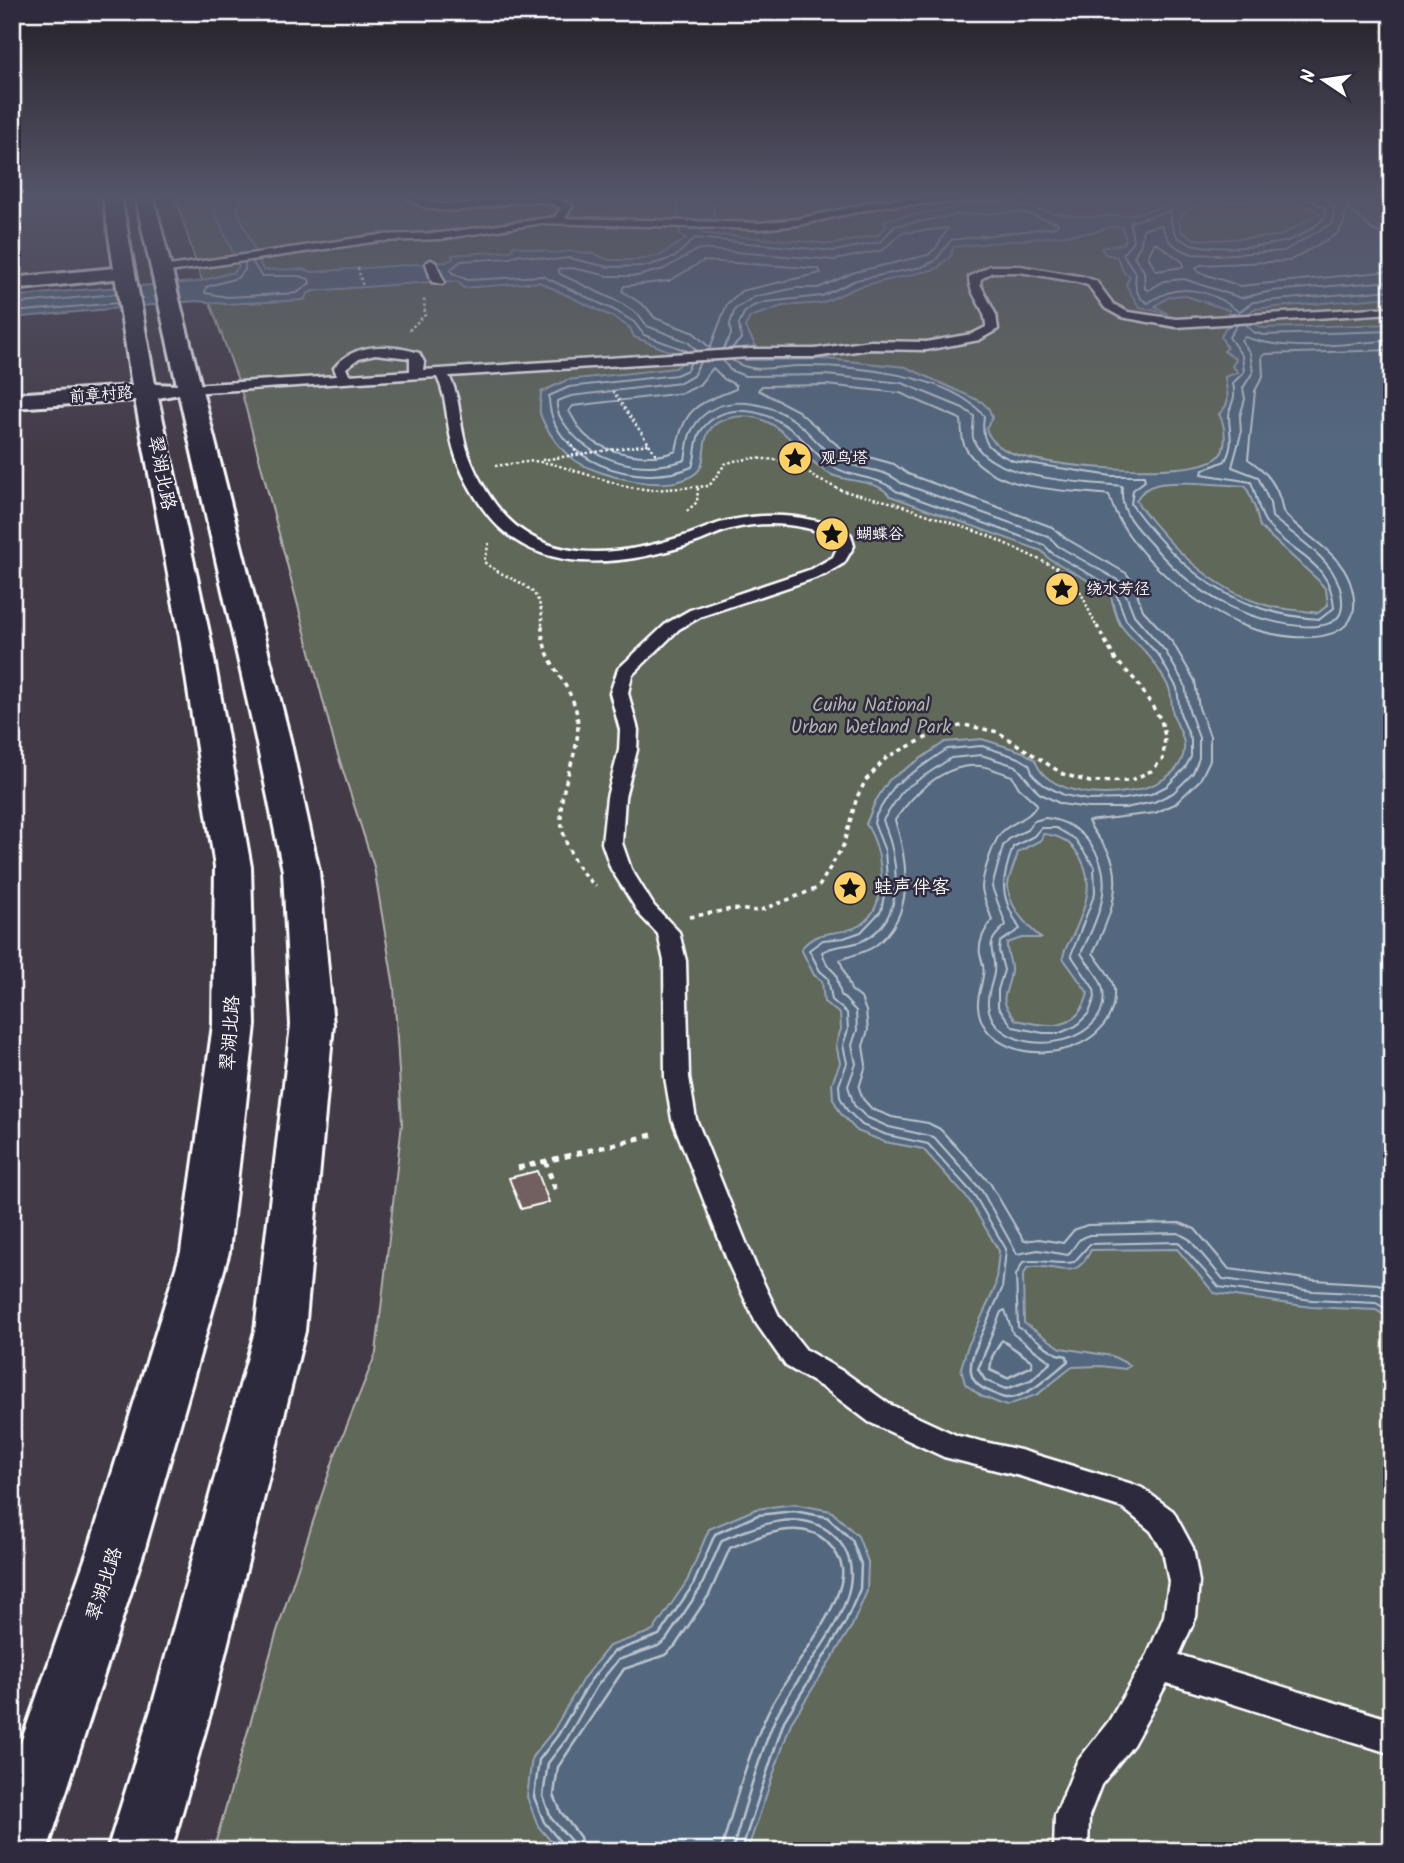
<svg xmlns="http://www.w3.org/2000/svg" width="1404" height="1863" font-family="Kalam,'LXGW WenKai TC',sans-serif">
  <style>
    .green { fill: #61675a; stroke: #b0b3ac; stroke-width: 2 }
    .water { fill: #53687f; stroke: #98a4b2; stroke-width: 2; fill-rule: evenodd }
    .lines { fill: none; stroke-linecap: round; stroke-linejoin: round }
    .shore-far1 { stroke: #bac3cc; stroke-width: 2 }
    .shore { stroke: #bac3cc; stroke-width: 2.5 }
    .building { fill: #71605e; stroke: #fff; stroke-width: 2 }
    .service-casing { stroke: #fff; stroke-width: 5 }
    .minor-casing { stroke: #fff; stroke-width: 6 }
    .tertiary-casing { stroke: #fff; stroke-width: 6 }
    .path-far2 { stroke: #fff; stroke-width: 2.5; stroke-dasharray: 2.5 2.5; stroke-linecap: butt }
    .path-far1 { stroke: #fff; stroke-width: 3.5; stroke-dasharray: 4.5 4.5; stroke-linecap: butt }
    .path { stroke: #fff; stroke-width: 5; stroke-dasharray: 6 6; stroke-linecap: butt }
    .service { fill: #2f2a3d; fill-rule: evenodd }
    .minor { fill: #2f2a3d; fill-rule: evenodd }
    .tertiary { fill: #2f2a3d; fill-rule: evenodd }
    .labels { text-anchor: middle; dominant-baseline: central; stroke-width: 5; stroke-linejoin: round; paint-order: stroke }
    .far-street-label { font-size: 16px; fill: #fff; stroke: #2f2a3d }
    .far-poi-label { font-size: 16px; fill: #fff; stroke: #2f2a3d; text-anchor: start }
    .street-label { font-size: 19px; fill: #fff; stroke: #2f2a3d }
    .park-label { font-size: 19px; fill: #b0b3ac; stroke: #2f2a3d }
    .poi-label { font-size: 19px; fill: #fff; stroke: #2f2a3d; text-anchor: start }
  </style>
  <rect width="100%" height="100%" fill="#433a47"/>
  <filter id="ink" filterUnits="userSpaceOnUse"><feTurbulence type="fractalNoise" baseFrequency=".0143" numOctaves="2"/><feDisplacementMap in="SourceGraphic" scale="14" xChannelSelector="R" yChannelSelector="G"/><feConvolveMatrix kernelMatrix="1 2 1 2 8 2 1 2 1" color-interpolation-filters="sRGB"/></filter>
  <g filter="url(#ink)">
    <!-- green -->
    <polygon class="green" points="175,196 1392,196 1392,1851 213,1851 277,1631 335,1455 376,1353 402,1123 394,987 374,867 335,746 240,386 197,266"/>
    <!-- water -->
    <g class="water">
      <path d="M 218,196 L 242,196 L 237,209 L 263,270 L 303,269 L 312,272 L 446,262 L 453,259 L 452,255 L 509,251 L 513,250 L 512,246 L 516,246 L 553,253 L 570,251 L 594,254 L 609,260 L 636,260 L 661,255 L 686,239 L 680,234 L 678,205 L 669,196 L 709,196 L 707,200 L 713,206 L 714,216 L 699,221 L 696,226 L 706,234 L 833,244 L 878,235 L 886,226 L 884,220 C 923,214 963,204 1002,204 C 1019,204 1034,209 1050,212 C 1085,220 1141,219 1172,201 L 1156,197 L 1162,196 L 1229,198 L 1234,196 L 1370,196 L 1385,202 L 1383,206 L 1392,212 L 1392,297 L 1254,309 L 1249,313 L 1252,323 L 1263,328 L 1392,324 L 1392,1320 L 1376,1310 L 1311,1307 L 1214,1293 L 1177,1249 L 1091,1250 C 1074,1286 1056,1261 1027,1268 L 1023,1276 L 1024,1323 L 1061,1348 L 1112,1356 L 1130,1365 L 1125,1369 L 1101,1366 L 1072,1367 L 1038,1394 L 1006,1406 L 981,1396 L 965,1384 L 961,1368 L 967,1348 L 995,1288 L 999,1251 L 969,1200 L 923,1149 L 885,1142 L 857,1131 L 841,1114 L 833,1099 L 832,1083 L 840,1063 L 836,1044 L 841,1029 L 840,1014 L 824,1002 L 822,981 L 814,975 L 801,949 C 819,926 838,938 860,925 C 891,905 883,849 866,824 L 875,802 L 889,780 L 945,742 L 982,739 L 1023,752 L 1035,760 C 1051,812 1189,802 1184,744 C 1183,734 1176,724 1173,714 C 1171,705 1172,696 1169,688 C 1164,678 1158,668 1152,660 C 1143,647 1128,637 1120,624 C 1115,615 1113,603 1110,593 L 1048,558 L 1042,551 L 890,496 C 877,479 851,483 832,475 C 801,461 782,410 735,417 C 690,424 713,459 696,473 C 668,495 601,477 574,460 C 562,452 544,428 540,413 C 539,407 541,398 541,392 L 567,380 L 675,368 L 685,361 L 682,356 L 634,337 L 630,328 L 613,317 L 539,282 L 463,288 L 459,282 L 444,281 L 313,291 L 307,294 L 304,300 L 226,304 L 196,301 L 12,318 L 12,297 L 79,290 L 196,282 L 234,272 L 239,266 L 214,211 ZM 1234,202 C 1261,202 1298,197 1320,213 L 1280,236 L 1216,240 L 1195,239 L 1182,232 L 1178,220 C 1191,201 1212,202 1234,202 ZM 1111,227 L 1122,227 L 1126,240 L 1122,244 L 1101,248 L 1105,254 L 1117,257 L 1124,273 L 1130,276 L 1126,285 L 1139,307 L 1168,314 L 1155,306 L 1169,297 L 1183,295 L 1229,310 L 1230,326 L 1225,328 L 1221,337 L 1227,348 L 1224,351 L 1236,359 L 1232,366 L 1238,372 L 1225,377 C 1226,393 1233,402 1219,414 C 1225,425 1229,449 1217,458 C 1188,479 1046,467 1012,453 C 1001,449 989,440 986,428 L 992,418 L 989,409 L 982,402 L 906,367 L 827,359 L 746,360 L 738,357 L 739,349 L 756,346 L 745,327 L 750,317 L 783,306 L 822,303 L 858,287 L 936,269 L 951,256 L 953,247 L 1094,232 ZM 1195,483 L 1246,486 L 1255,508 L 1260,527 L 1318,580 L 1326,590 L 1328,605 L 1318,613 C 1302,610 1285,610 1269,606 C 1214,591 1169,546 1136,501 C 1146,479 1175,483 1195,483 ZM 1043,834 C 1056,835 1068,840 1076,851 C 1096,878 1087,904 1074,933 C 1070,942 1064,947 1063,958 L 1088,993 C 1078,1033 1048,1027 1016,1020 C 996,996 1007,998 1011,972 C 1012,962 1006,953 1007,943 L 1022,938 L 1041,938 C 1026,925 1008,906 1008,885 C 1009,873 1016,863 1018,852 L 1041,840 Z"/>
      <polygon points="794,1504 831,1511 858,1536 868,1562 867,1591 852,1626 791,1723 747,1851 559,1851 538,1826 527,1797 532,1757 553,1731 584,1677 609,1646 653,1631 687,1581 709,1529 756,1509"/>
    </g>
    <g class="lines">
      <!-- shore-far1 -->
      <g class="shore-far1">
        <path d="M 1262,196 C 1285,197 1306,195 1325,208 L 1326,216 C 1317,227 1293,241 1279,243 C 1257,247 1194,253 1178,237 C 1171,230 1171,220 1170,211 L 1130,222 L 1133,241 L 1123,254 L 1136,274 C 1134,285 1136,298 1148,303 C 1178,281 1211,289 1239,312 L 1253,302 L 1392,290"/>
        <polyline points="1323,196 1334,207 1332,223 1284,251 1216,255 1192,254 1178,248 1169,241 1161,225 1143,229 1141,244 1134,256 1144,271 1145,289 1149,290 1164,281 1184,279 1241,298 1272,291 1392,281"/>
        <polyline points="1392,238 1372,230 1348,207 1343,225 1337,234 1289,261 1200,265 1196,268 1198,272 1240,286 1392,271"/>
        <polygon points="1155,242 1183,262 1183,267 1156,271 1148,256"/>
        <polygon points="703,261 810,268 819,269 821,273 741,291 727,304 710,348 694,333 655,318 646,307 622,291 624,286 669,281"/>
        <polyline points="245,263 245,270 237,278 206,287 205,293 227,297 297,293 310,283 309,279 299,276 261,276 252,261"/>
        <polyline points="12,304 116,294"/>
        <polyline points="12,312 118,303"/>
        <polyline points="1245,324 1253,332 1263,335 1392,331"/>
        <path d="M 1392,350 L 1265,354 L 1262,357 L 1263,376 L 1255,391 L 1248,459 C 1264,470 1274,480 1280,499 C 1282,504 1281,510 1285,514 C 1305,537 1339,551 1350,582 C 1376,656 1274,640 1237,623 C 1188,601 1124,548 1109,495 C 1064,489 990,493 965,447 C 961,439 962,428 961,420 L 958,418 L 900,393 L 826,385 L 762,386 L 758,390 L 798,411 L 843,450 L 894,464 L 908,474 L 1052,527 L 1065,538 L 1126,573 L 1133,582 L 1143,610 L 1173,643 L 1195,681 L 1199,708 L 1210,736 L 1210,760 L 1200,780 L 1175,804 L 1155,813 L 1088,821 C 1093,833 1103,842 1109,853 C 1125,885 1107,924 1093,953 C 1100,964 1113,977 1114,990 C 1119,1064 985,1075 978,1007 C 977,996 982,986 983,975 C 985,967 982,962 980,954 C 978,941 985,930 992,920 C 989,910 983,898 982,888 C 982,876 994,838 1003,831 C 1014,821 1031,818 1037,804 L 1019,788 L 1012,776 C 1002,773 990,767 980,766 C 944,763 914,793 895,820 C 908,862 916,915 875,946 C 865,953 851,955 840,960 L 851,990 L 861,998 L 866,1011 L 868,1030 L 863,1046 L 866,1065 L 859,1088 L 863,1099 L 872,1109 L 892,1117 L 928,1123 L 940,1129 L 990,1183 L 1024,1241 L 1039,1239 L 1063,1243 L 1074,1230 L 1087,1225 L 1180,1223 L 1195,1229 L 1229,1269 L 1314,1280 L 1378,1284 L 1392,1289"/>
        <polyline points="687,351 644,335 634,322 616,311 542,276 468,280 452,273 451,269 461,261 510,258 519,254 552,260 569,258 608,267 647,266 675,257 695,238 834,251 880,242 895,226 956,215 1021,212 1058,223 1056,227 951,240 935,261 922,267 856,280 822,296 766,302 753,306 744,313 739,324 741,339 732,348"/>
        <polyline points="697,351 688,342 647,326 639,315 621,303 560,274 558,269 572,268 609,276 637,276 664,269 699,249 835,260 883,250 901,233 948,228 936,248 928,255 855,272 818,288 796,288 754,297 735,309 730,324 731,335 723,349"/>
        <path d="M 723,360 L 730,370 L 745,376 L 826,375 L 902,383 L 963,408 L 974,416 C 974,422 972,432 973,438 C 985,481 1087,482 1122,486 C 1120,514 1134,525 1152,545 C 1176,573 1207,598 1242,612 C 1262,620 1340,643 1342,606 C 1343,593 1339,582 1332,571 C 1317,549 1292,534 1272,517 L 1270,503 L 1258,477 L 1232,467 L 1241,434 L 1240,416 L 1245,399 L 1243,388 L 1253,372 L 1250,353 L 1241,340 L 1245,337 C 1291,353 1345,344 1392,340"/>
        <path d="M 732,360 C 752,375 778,366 800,366 C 851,365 951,374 984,416 C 980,444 989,450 1014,461 L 1112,476 L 1144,476 L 1145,481 L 1133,490 L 1131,504 C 1181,572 1234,614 1320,619 L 1334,608 C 1331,559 1291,556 1267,524 C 1258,513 1257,495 1251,482 L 1202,474 L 1203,470 L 1225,461 C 1235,442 1229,434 1229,416 C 1229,402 1237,404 1233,383 L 1244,372 L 1242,356 L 1229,337 L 1237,325"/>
        <path d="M 691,362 L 687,370 L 676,375 L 569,387 L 549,396 C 549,462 639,490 692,467 C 697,456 694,441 701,431 C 723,399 766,410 792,430 C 806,441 817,456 832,466 C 852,479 877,475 896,491 L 1044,545 L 1052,553 L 1114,588 L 1126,620 L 1159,656 L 1177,688 L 1180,713 L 1191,740 L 1191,757 L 1185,768 L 1167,786 L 1151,794 L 1124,799 L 1088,800 L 1064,795 L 1044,785 L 1033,775 L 1029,764 L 1019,758 L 982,746 L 947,749 L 895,785 L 876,815 L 874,823 L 885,851 L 887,880 L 881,911 L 861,932 L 844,938 L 823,940 L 809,950 L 820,971 L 828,978 L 832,1000 L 847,1013 L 848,1030 L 843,1045 L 847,1063 L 839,1085 L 840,1097 L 847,1110 L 862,1125 L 887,1135 L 928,1144 L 975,1196 L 1006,1249 L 1002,1289 L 977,1344"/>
        <path d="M 700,362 L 693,376 L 680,383 L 571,396 L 557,401 C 556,411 560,418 566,426 C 593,463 643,474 685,460 C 687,451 687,442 690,434 C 709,392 760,398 792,419 C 809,430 820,448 836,459 C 857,471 882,466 901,483 L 1049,537 L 1058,546 L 1121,582 L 1134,615 L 1166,652 L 1185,685 L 1189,710 L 1199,738 L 1199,758 L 1193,773 L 1173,793 L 1154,802 L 1125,808 L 1088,808 L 1061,804 L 1039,793 L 1016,766 L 981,755 L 951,758 L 903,790 L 883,820 C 898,858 908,917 864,940 C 851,947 835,944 822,952 L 827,965 L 836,974 L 841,995 L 856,1011 L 857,1030 L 852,1045 L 856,1064 L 848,1086 L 854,1105 L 866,1117 L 889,1127 L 934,1137 L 982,1191 L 1017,1254 L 1038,1250 L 1068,1255 L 1079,1240 L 1089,1235 L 1178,1233 L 1189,1239 L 1223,1279 L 1313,1291 L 1377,1294 L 1392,1301"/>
        <path d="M 713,368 L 724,379 L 736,385 L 736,389 C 698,404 684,406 676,451 C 650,462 606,454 585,435 C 578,428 574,419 569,411 L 573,406 L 683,393 L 699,385 Z"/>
        <path d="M 1045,818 C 1064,820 1080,829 1091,845 C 1117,879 1098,919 1081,953 C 1087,965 1101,976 1103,990 C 1113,1051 995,1063 988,1005 C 987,994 992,984 994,973 C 997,948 980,948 1006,925 L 992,887 L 1003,846 L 1010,838 L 1027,830 L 1034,821 Z"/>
        <path d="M 1041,828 L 1056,828 L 1075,839 L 1094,866 L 1095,893 L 1071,955 L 1094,989 L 1095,997 L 1089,1013 L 1076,1026 L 1060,1033 L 1043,1033 L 1013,1027 L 998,1007 L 998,990 L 1004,970 L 999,951 L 1000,942 L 1020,929 C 1000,896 1000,883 1013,847 L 1034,836 Z"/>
        <polyline points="988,1344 1001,1312 1005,1310 1013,1334 1027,1344"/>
        <polyline points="999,1344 1002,1340 1008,1344"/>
        <path d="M 1043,1344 L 1018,1327 L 1016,1275 L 1023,1262 C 1040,1258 1056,1266 1074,1262 L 1090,1244 L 1178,1242 L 1219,1287 L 1312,1300 L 1376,1303 L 1392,1312"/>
      </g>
      <!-- shore -->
      <g class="shore">
        <path d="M 978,1343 C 968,1364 965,1383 991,1392 C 995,1394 1002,1398 1006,1398 C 1027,1399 1053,1373 1068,1361 L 1067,1356 L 1057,1354 L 1040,1343"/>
        <polyline points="989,1343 978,1369 985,1380 1006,1389 1031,1380 1051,1362 1025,1343"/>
        <polyline points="1000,1343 992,1357 990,1370 1007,1378 1032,1366 1032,1361 1006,1343"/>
        <polyline points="564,1851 562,1844 544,1822 534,1797 539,1760 558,1735 590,1681 613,1652 659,1635 693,1585 715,1534 758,1515 794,1511 827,1517 852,1540 861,1564 860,1589 845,1623 784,1721 741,1851"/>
        <path d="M 573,1851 L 571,1841 L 551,1818 L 543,1796 L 548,1763 L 566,1740 L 597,1686 L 618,1660 L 658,1646 L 666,1640 L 700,1589 L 722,1540 C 755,1526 801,1507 832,1534 C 891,1585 796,1669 775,1719 C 757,1762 745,1807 732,1851"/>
        <path d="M 583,1851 L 580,1837 L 561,1812 L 554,1795 L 558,1767 L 624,1669 L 665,1655 L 675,1646 L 709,1595 L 730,1548 C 757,1537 800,1517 826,1541 C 834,1549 840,1557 842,1568 C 847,1605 783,1678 767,1714 C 747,1757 734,1805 721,1851"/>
      </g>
    </g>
    <!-- building -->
    <polygon class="building" points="537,1171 549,1202 521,1209 509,1178"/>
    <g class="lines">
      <!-- service casing -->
      <g class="service-casing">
        <g id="service">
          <path d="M 405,196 C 419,195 428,203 442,204 C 484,208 530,184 571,205 L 572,207 L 565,218 L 760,223 L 798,219 L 884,200 L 1012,196 L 1007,199 L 884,206 L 798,225 L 760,229 L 542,223 L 441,239 L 379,241 L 162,273 L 156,270 L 162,267 L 379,235 L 441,233 L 555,217 L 561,208 C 516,185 450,233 405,196 Z"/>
          <polygon points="431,260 436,263 444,282 442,284 432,282 426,263"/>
          <path d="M 990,266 L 1020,266 L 1084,277 L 1096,281 L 1113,304 L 1128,312 L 1176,319 L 1392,307 L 1392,313 L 1176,327 L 1121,317 L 1105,308 L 1088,285 L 1078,282 L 1020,272 L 992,272 L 981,279 L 980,284 L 996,315 L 998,329 L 979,340 L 926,350 L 870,349 L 815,357 L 750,357 L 449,376 C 460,396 459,417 464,438 C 469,462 482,486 496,505 C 542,566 616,557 681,537 C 699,532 714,523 732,520 C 758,515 785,514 811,520 C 824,522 842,526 851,535 L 854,546 L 844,563 L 824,575 L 702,616 L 679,629 L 632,675 L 628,693 L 638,730 L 637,750 L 625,797 L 622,843 L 631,869 L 654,906 L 679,932 L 686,961 L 689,1077 L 696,1119 L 756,1267 L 779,1316 L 806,1350 L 847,1374 L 889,1404 L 958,1436 L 1020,1450 L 1132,1484 L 1142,1488 L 1173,1511 L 1193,1548 L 1199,1582 L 1196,1617 L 1179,1655 L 1392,1720 L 1392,1754 L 1167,1683 L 1133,1745 L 1101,1785 L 1089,1816 L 1088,1851 L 1054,1851 L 1055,1816 L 1077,1762 L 1109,1721 L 1148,1654 L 1164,1616 L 1169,1582 L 1163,1551 L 1151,1531 L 1123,1508 L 1020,1476 L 944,1457 L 869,1422 L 827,1390 L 786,1366 L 756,1323 L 730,1267 L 672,1119 L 665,1077 L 664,961 L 658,934 L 640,915 L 611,869 L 602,843 L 607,797 L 619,750 L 620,730 L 610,693 L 618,669 L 667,623 L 690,610 L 812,569 L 833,557 L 838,546 L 836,538 C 803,523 766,520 731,529 C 718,532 705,540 691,544 C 619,567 531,578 482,507 C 468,487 456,463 451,439 C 446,418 447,397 437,377 L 189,393 L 183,389 L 189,385 L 337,376 L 334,368 C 354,342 390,344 419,353 L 424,362 L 423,370 L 750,349 L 815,349 L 870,341 L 926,342 L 972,334 L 986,327 C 987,308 969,296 969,277 ZM 375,354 L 410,358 L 410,371 L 349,375 L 346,368 L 359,358 Z"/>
        </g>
      </g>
      <!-- minor casing -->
      <g class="minor-casing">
        <polygon id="minor" points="125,267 132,269 135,273 132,277 12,290 12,278"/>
      </g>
      <!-- tertiary casing -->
      <g class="tertiary-casing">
        <polygon id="tertiary" points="103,196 121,196 155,384 177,385 135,196 153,196 290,739 319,871 333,1025 305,1331 212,1707 171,1851 107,1851 152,1707 255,1331 291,1025 283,871 256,739 179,394 158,398 210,637 251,867 255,1025 229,1252 145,1548 47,1851 12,1851 12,1768 89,1548 181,1252 213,1025 215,867 180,637 135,400 12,408 12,394 132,386"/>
      </g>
      <!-- path-far2 -->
      <g class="path-far2">
        <polyline points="358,268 363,287"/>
        <polyline points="409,330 425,315 424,298"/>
        <polyline points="569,441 578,455"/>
        <polyline points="649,444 657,456"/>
        <polyline points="542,460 649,444 612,390"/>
        <polyline points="495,466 534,461 553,464 628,487 652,490 709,486 725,464 734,461 754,458 798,462 815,478 843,491 894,503 989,536 1057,568 1077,584 1097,628"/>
        <polyline points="687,511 697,502 698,488"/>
        <path d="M 489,543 L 484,562 C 515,587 544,579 542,628"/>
      </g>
      <!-- path-far1 -->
      <g class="path-far1">
        <path d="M 542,626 C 541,659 568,680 576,710 C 587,759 545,792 568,847 C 574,862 583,876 596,886"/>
        <polyline points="690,917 732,909 759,911 818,888 843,846 857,797 866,780 887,757 938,732 964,725 998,732 1063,774 1090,782 1129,781 1151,771 1163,759 1165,736 1161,720 1137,682 1115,659 1097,626"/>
      </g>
      <!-- path -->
      <g class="path">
        <polyline points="545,1161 556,1191"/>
        <polyline points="518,1168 656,1134"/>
      </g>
      <!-- service -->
      <use href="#service" class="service"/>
      <!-- minor -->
      <use href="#minor" class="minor"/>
      <!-- tertiary -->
      <use href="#tertiary" class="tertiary"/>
    </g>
  </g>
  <!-- sky -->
  <linearGradient id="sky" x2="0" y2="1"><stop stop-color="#252027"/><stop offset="0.43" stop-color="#555569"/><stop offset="1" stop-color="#555569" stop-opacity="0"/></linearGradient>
  <rect width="1404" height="456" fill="url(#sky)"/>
  <!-- icons -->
  <defs>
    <g id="sight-disc" transform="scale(1.75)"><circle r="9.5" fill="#ffd166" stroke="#2f2a3d"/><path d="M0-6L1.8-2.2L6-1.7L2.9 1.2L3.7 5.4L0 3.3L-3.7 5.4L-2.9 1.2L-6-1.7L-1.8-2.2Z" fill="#111"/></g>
  </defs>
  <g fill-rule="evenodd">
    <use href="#sight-disc" x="795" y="458"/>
    <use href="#sight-disc" x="832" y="534"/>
    <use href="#sight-disc" x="1062" y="589"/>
    <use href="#sight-disc" x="850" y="888"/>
  </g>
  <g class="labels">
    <!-- far-street labels -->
    <g class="far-street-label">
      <text transform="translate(101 395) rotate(-4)">前章村路</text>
    </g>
    <!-- far-poi labels -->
    <g class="far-poi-label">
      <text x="820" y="458">观鸟塔</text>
      <text x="856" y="534">蝴蝶谷</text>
      <text x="1086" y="589">绕水芳径</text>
    </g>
    <!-- street labels -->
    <g class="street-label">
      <text transform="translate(161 473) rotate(79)">翠湖北路</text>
      <text transform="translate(231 1033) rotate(-86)">翠湖北路</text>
      <text transform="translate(105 1584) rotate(-72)">翠湖北路</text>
    </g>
    <!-- park labels -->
    <g class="park-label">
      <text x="871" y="706">Cuihu National<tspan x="871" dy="22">Urban Wetland Park</tspan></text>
    </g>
    <!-- poi labels -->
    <g class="poi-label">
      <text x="874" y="888">蛙声伴客</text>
    </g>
  </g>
  <!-- margin -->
  <rect width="1404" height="1863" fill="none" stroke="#2f2a3d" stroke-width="42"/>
  <rect x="21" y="21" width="1362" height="1821" fill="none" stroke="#fff" stroke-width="2.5" filter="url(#ink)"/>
  <!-- north arrow -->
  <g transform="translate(1324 80) rotate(283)" stroke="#2f2a3d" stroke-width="5" paint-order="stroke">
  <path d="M0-5L12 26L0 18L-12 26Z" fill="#ffffff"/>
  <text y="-10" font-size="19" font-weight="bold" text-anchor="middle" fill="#ffffff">N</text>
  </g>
</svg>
